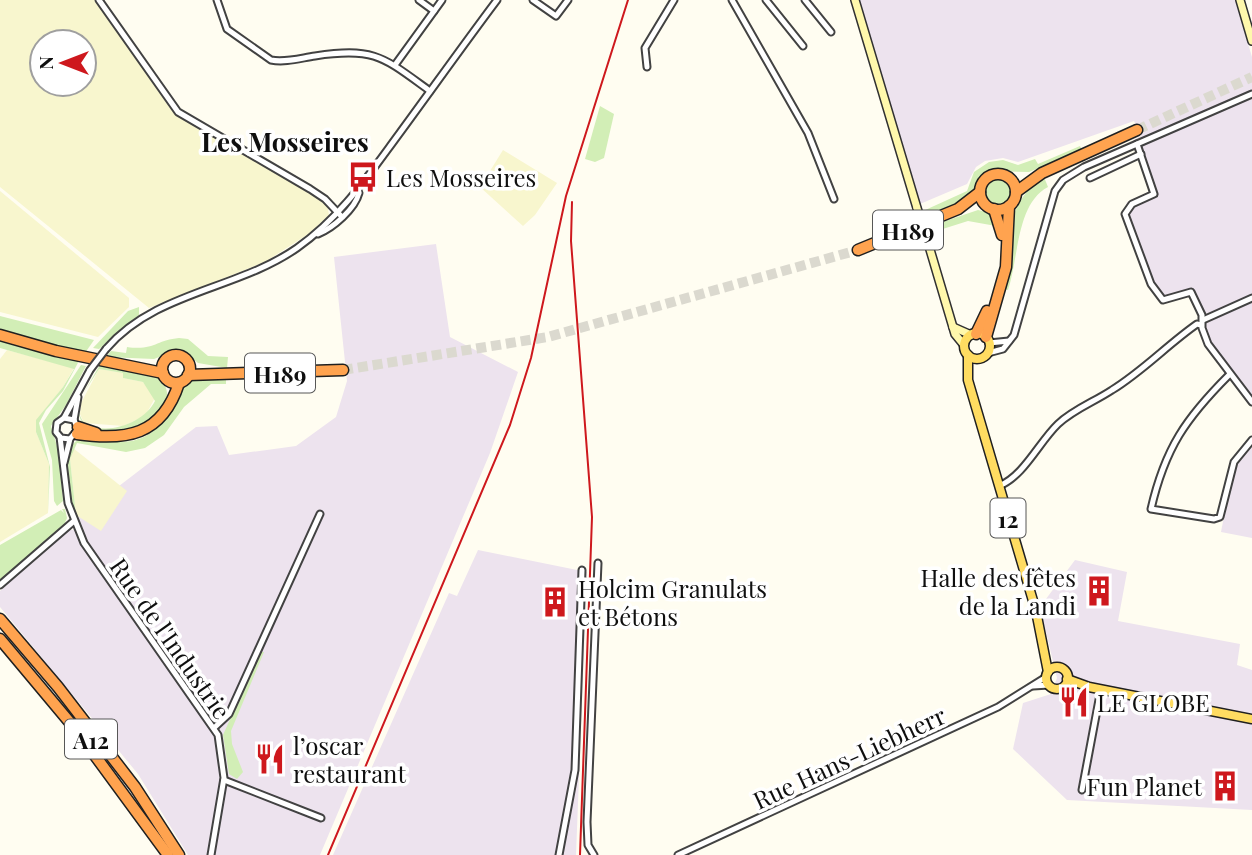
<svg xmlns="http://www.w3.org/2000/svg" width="1252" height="855" font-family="'Playfair Display',serif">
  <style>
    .industrial { fill: #ede3ee }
    .farmland { fill: #f8f6ce; fill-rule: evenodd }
    .green { fill: #d2eeb6 }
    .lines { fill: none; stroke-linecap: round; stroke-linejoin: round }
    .highway-tunnel { stroke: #dbd9cf; stroke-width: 10; stroke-dasharray: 10 5; stroke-linecap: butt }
    .street-casing { stroke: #424242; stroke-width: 9 }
    .secondary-casing { stroke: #313131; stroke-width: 10 }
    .primary-casing { stroke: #202020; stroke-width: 11 }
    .highway-casing { stroke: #202020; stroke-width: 13 }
    .street { stroke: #fff; stroke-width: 5 }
    .secondary { stroke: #fff8ac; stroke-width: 7 }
    .primary { stroke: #ffdc61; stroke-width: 8 }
    .highway { stroke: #ffa34f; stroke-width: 10 }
    .rail { stroke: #ce181d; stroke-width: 2 }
    .street-bridge-casing { stroke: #424242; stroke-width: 9; stroke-linecap: butt }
    .secondary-bridge-casing { stroke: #313131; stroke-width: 10; stroke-linecap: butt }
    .street-bridge { stroke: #fff; stroke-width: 5 }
    .secondary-bridge { stroke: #fff8ac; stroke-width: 7 }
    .labels { text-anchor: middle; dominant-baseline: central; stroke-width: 7; stroke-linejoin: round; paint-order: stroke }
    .shield { fill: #fff; stroke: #575757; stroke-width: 2 }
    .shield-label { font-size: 23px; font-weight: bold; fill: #0f0f0f }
    .poi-label { font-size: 24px; fill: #0f0f0f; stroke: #fff; text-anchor: start }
    .street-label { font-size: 24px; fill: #0f0f0f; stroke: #fff }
    .neighbourhood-label { font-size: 26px; font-weight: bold; fill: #0f0f0f; stroke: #fff }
  </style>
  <rect width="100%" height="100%" fill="#fffdf1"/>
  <!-- industrial -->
  <g class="industrial">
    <polygon points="859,0 1235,0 1252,57 1252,397 1216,352 1190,296 1185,294 1167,302 1158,299 1131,241 1124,217 1125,208 1127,202 1150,191 1133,140 1141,136 1134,121 1018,162 1003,158 985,161 976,167 967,184 920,204"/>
    <polygon points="436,244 450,337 518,372 490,453 320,855 188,855 138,774 0,607 0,591 66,530 73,530 76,519 196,427 217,426 229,455 296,446 336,417 347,381 334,257"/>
    <polygon points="1252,445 1252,538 1221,532 1233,470"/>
    <polygon points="478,550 587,572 576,855 333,855 449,593 457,596"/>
    <polygon points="1075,560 1127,572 1118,621 1240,644 1237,665 1252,670 1252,810 1067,800 1013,749 1023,703 1051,694 1057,678 1040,607"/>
  </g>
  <!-- farmland -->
  <g class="farmland">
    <path d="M 0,0 L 95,0 L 172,111 L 318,197 L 327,204 L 329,215 L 310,233 L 265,262 L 149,308 L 0,187 ZM 42,42 L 84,42 L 84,84 L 42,84 Z"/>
    <polygon points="503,150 557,183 535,215 523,226 480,187"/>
    <polygon points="0,191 129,298 129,307 98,337 0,312"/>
    <polygon points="7,350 74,368 63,387 36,421 36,432 49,464 48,513 0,542 0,359"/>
    <polygon points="99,369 124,373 123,378 143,382 155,398 145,416 123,426 84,423 80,414 81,403"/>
    <polygon points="73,448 127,491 101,531 76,515 70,459"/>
  </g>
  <!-- green -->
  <g class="green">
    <polygon points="600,106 614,114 604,158 595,162 585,159"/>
    <polygon points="1080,146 1082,150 1029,172 990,171 982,175 972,193 960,202 925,217 923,211 967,191 974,172 989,162 1003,160 1018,165 1035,159 1038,164"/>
    <path d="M 1044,177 L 1048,187 C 1016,204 1019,257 1008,290 L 1004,289 C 1009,244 1003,204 1044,177 Z"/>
    <circle cx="998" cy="192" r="14"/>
    <polygon points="978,210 990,213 996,226 968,221 930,233 928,227"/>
    <polygon points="139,307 139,315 99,349 93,348 128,311"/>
    <polygon points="0,316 94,340 85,353 0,330"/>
    <path d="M 179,338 L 188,339 L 208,356 L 228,357 L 227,368 L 198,363 L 186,353 L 177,350 L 154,359 L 106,357 L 111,351 L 126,353 L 127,347 C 154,351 156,340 179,338 Z"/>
    <polygon points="0,339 80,359 63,391 46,410 39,423 50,467 48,513 49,464 36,432 36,420 63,387 74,369 0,348"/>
    <path d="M 101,363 L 154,374 C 207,412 83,462 78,410 C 79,413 81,420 85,423 C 107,437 145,422 155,401 L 143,382 L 123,378 L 123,373 L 99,369 L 83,394 Z"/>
    <polygon points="81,365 86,366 66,405 51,426 59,453 63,501 57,506 54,501 52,460 42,424"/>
    <path d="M 226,377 L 226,384 L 211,384 L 184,407 L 164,435 L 145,448 L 126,452 L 77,443 L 70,459 L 76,515 C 70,497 58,458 74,443 C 87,431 116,444 132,441 C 175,431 168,389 194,379 C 204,376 216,377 226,377 Z"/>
    <polygon points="62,509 65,509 67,518 64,525 0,582 0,545 61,510 64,513"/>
    <polygon points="260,652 264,652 231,731 232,744 243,772 237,779 229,774 223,735"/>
  </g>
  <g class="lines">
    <!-- highway-tunnel -->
    <g class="highway-tunnel">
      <polyline points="1137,130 1252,77"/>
      <polyline points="343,370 548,337 858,250"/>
    </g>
    <!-- street casing -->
    <g class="street-casing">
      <g id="street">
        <polyline points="99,0 178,112 310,189 325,199 342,217"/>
        <path d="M 217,0 L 227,29 L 271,60 C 285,63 301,58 315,56 C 375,47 383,57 430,91"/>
        <polyline points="419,0 434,11"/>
        <polyline points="533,0 556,16 568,0"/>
        <polyline points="732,0 808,133 834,199"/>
        <polyline points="766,0 803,46"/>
        <polyline points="805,0 831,32"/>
        <polyline points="395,65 442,0"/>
        <polyline points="647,67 645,48 674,0"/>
        <polyline points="1137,144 1154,194 1132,204 1125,214 1151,284 1163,300 1191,292 1202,315 1202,328 1208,344 1252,402"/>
        <polyline points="1090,178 1141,154"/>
        <path d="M 318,234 C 333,228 355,209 359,193"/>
        <polyline points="1203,320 1252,298"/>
        <polyline points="989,343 1009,341"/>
        <path d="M 106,349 C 156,291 237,290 297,248 C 341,217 368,176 399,134 C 432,89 464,44 497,0"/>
        <polyline points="988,353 1003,349 1014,335 1055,191 1063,180 1084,167 1252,94"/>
        <path d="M 1229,375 C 1186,418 1165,448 1151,509 L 1214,519 L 1220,517 L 1234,462 L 1252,440"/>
        <polyline points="64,418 90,370"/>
        <polyline points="74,420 78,397"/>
        <polyline points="60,437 68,503 84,543 218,735 224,778 211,855"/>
        <polyline points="64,463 70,439 78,429 74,420 64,418 57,423 56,432 61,438 70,439"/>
        <path d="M 999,486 C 1024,476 1039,442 1058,424 C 1074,409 1094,402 1112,390 C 1143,371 1167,345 1197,324 L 1201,325"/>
        <polyline points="0,585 74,521"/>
        <polyline points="1033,686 1049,685"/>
        <polyline points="215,727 229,714 320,514"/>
        <polyline points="224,780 321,818"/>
        <polyline points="1082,790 1101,689"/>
        <polyline points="559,855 575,770 582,570"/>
        <polyline points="594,855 588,845 587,822 598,563"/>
        <polyline points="678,855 998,707 1046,677"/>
      </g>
    </g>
    <!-- secondary casing -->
    <g class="secondary-casing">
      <g id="secondary">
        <polyline points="855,0 917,208"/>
        <polyline points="1240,0 1252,41"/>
        <polyline points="926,236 955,334 964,345"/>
        <polyline points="953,327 971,335"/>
      </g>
    </g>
    <!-- primary casing -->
    <g class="primary-casing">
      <g id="primary">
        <circle cx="977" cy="346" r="13"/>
        <polyline points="968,355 968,380 1036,611 1048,672"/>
        <circle cx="1057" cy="678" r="11"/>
        <polyline points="1067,679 1089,687 1252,719"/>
      </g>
    </g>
    <!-- highway casing -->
    <g class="highway-casing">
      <g id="highway">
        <circle cx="998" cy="192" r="18"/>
        <polyline points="1016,192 1042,173 1137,130"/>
        <polyline points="994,209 1002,235"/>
        <polyline points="858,250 958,209 980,192"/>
        <polyline points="976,334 987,311"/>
        <polyline points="0,335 56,351 163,373"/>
        <polyline points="986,337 1006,267 1009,206"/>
        <circle cx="176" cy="369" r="14"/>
        <polyline points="188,375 343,370"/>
        <polyline points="78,427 96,433"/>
        <path d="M 77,434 C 126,441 162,436 179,383"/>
        <polyline points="0,619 58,687 135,787 179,855"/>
        <polyline points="0,639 77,731 168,855"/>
      </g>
    </g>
    <!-- street -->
    <use href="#street" class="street"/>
    <!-- secondary -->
    <use href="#secondary" class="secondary"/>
    <!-- primary -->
    <use href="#primary" class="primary"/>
    <!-- highway -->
    <use href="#highway" class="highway"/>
    <!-- rail -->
    <g class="rail">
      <polyline points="572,202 571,241 592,517 580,855"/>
      <polyline points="328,855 510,425 531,358 566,196 628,0"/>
    </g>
    <!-- street-bridge casing -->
    <g class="street-bridge-casing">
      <polyline id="street-bridge" points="90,370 106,349"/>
    </g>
    <!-- secondary-bridge casing -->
    <g class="secondary-bridge-casing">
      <polyline id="secondary-bridge" points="917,208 926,236"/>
    </g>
    <!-- street-bridge -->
    <use href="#street-bridge" class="street-bridge"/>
    <!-- secondary-bridge -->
    <use href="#secondary-bridge" class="secondary-bridge"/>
  </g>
  <!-- icons -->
  <defs>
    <g id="bus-bare" transform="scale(2.415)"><path d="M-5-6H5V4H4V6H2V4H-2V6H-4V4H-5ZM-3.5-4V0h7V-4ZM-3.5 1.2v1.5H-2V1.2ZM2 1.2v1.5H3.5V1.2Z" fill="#ce181d" stroke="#fff" stroke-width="2.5" paint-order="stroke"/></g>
    <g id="building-bare" transform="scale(2.415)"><path d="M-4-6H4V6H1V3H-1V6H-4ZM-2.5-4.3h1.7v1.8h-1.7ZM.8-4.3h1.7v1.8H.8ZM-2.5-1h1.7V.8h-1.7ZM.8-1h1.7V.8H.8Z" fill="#ce181d" stroke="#fff" stroke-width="2.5" paint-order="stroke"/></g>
    <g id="restaurant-bare" transform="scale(2.415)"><path d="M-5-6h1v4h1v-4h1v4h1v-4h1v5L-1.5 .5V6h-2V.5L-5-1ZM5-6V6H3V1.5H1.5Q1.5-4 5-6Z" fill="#ce181d" stroke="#fff" stroke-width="2.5" paint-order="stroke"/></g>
  </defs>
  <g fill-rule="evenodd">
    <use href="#bus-bare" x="363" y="177"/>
    <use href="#building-bare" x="1099" y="591"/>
    <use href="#building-bare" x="555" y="602"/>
    <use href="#restaurant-bare" x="1074" y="702"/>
    <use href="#restaurant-bare" x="270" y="759"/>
    <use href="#building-bare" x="1225" y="786"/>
  </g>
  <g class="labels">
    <!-- shield labels -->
    <g class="shield">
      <rect x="873" y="210.5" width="70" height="39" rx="5"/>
      <rect x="245" y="353.5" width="70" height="39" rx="5"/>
      <rect x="990.5" y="498.5" width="35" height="39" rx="5"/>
      <rect x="65" y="719.5" width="52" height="39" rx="5"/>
    </g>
    <g class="shield-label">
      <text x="908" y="230">H189</text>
      <text x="280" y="373">H189</text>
      <text x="1008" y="518">12</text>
      <text x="91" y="739">A12</text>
    </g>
    <!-- poi labels -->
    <g class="poi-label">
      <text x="386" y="177">Les Mosseires</text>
      <text x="1076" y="577" text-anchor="end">Halle des fêtes<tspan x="1076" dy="28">de la Landi</tspan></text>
      <text x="578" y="588">Holcim Granulats<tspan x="578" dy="28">et Bétons</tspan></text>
      <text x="1097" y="702">LE GLOBE</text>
      <text x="293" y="745">l’oscar<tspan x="293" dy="28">restaurant</tspan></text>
      <text x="1202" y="786" text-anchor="end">Fun Planet</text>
    </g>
    <!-- street labels -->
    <g class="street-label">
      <text transform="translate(171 638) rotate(55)">Rue de l'Industrie</text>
      <text transform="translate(849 757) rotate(-25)">Rue Hans-Liebherr</text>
    </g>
    <!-- neighbourhood labels -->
    <g class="neighbourhood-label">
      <text x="285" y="141">Les Mosseires</text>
    </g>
  </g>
  <!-- north arrow -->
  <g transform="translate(63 63) rotate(270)"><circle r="33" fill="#ffffff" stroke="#9f9f9f" stroke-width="2"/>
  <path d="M0-5L12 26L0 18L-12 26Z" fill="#ce181d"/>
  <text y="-10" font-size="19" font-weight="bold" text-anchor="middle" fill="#0f0f0f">N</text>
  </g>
</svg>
